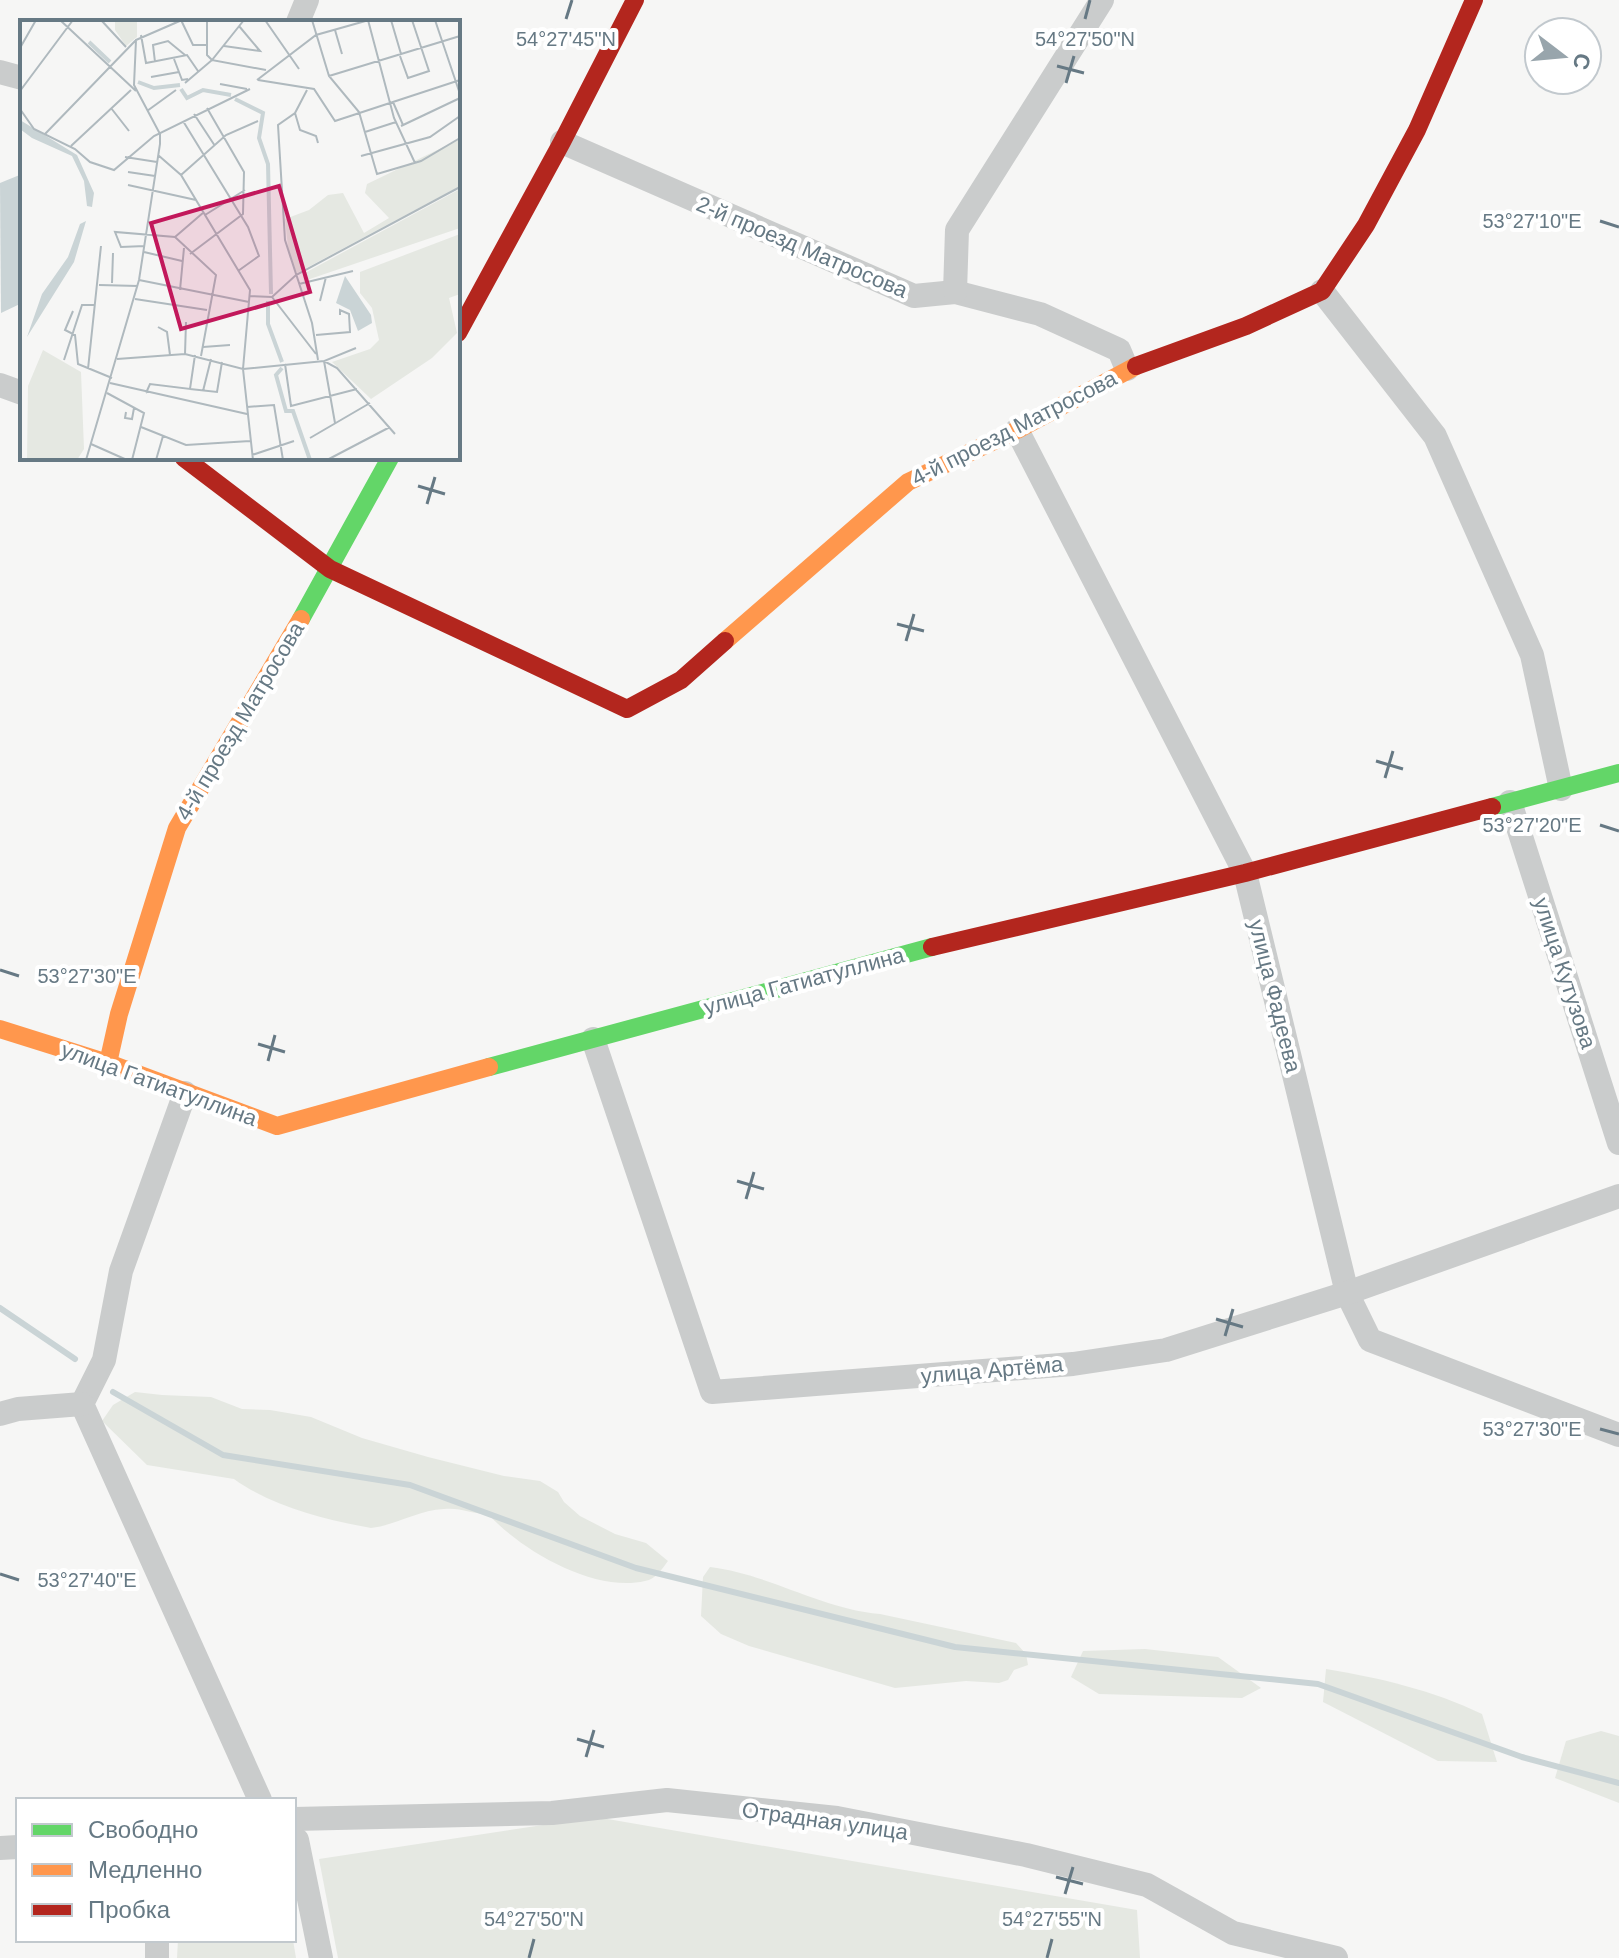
<svg xmlns="http://www.w3.org/2000/svg" width="1619" height="1958" font-family="Helvetica,sans-serif">
  <style>
    .green { fill: #e5e8e2 }
    .water { fill: #cad4d6 }
    .lines { fill: none; stroke-linecap: round; stroke-linejoin: round }
    .stream { stroke: #cad4d6; stroke-width: 6 }
    .street { stroke: #cacccc; stroke-width: 24 }
    .fast { stroke: #63d668; stroke-width: 18 }
    .slow { stroke: #ff974d; stroke-width: 18 }
    .jam { stroke: #b3261e; stroke-width: 18 }
    .ticks { fill: none; stroke: #667984; stroke-width: 3 }
    .labels { text-anchor: middle; dominant-baseline: central; stroke-width: 8; stroke-linejoin: round; paint-order: stroke }
    .street-label { font-size: 22px; fill: #667984; stroke: #fff }
    .inset-river { fill: none; stroke: #cad4d6; stroke-width: 4 }
    .inset-road { fill: none; stroke: #afb9be; stroke-width: 2 }
    .view { fill: #c2185b; fill-opacity: 0.15; stroke: #c2185b; stroke-width: 4 }
    .inset-edge { fill: none; stroke: #667984; stroke-width: 4 }
    .ticks-label { font-size: 20px; text-anchor: middle; fill: #667984; stroke: #fff; stroke-width: 8; stroke-linejoin: round; paint-order: stroke }
  </style>
  <rect width="100%" height="100%" fill="#f6f6f5"/>
  <!-- green -->
  <g class="green">
    <path d="M 135,1392 L 162,1395 L 211,1397 L 242,1409 L 270,1410 L 311,1417 L 362,1438 L 428,1457 L 504,1476 L 540,1481 L 558,1492 L 564,1502 L 580,1516 L 615,1534 L 646,1543 L 668,1561 C 662,1569 656,1579 645,1581 C 594,1593 521,1550 488,1514 C 473,1514 459,1507 444,1509 C 418,1510 397,1525 371,1528 C 326,1520 271,1506 234,1479 L 147,1465 L 102,1421 L 113,1405 Z"/>
    <path d="M 710,1567 C 769,1574 821,1609 880,1614 L 1016,1643 L 1026,1654 L 1028,1665 L 1014,1670 L 1008,1680 L 999,1683 L 966,1681 L 895,1688 L 749,1646 L 721,1634 L 701,1616 L 703,1577 Z"/>
    <polygon points="1145,1649 1218,1657 1261,1688 1242,1698 1099,1694 1071,1677 1083,1651"/>
    <path d="M 1326,1669 C 1380,1678 1432,1690 1482,1714 L 1497,1762 L 1438,1761 L 1323,1702 Z"/>
    <polygon points="1601,1731 1619,1736 1619,1803 1555,1778 1566,1741"/>
    <polygon points="596,1817 1137,1910 1140,1958 338,1958 319,1859"/>
    <polygon points="178,1940 293,1940 296,1958 177,1958"/>
  </g>
  <!-- water -->
  <polygon class="water" points="22,174 22,303 1,313 0,183"/>
  <g class="lines">
    <!-- stream -->
    <g class="stream">
      <polyline points="0,1308 75,1359"/>
      <polyline points="113,1392 223,1455 410,1485 636,1568 955,1647 1318,1684 1522,1757 1619,1783"/>
    </g>
    <!-- street -->
    <g class="street">
      <polyline points="298,22 307,0"/>
      <polyline points="0,72 22,78"/>
      <polyline points="562,142 914,296 955,292 1040,314 1119,350 1127,369"/>
      <polyline points="1322,291 1435,436 1532,655 1561,789"/>
      <polyline points="955,292 957,230 1102,0"/>
      <polyline points="0,385 22,393"/>
      <polyline points="1017,430 1245,873 1347,1293 1370,1340 1619,1435"/>
      <polyline points="1510,802 1619,1143"/>
      <polyline points="593,1039 712,1392 1073,1364 1166,1350 1347,1293 1619,1196"/>
      <polyline points="185,1093 121,1271 104,1360 82,1404 260,1800"/>
      <polyline points="0,1414 18,1409 82,1404"/>
      <polyline points="294,1819 552,1813 667,1800 837,1818 1026,1855 1147,1885 1233,1933 1336,1958"/>
      <polyline points="294,1838 297,1840 321,1958"/>
      <polyline points="0,1848 18,1847"/>
      <polyline points="157,1958 157,1940"/>
    </g>
    <!-- fast -->
    <g class="fast">
      <polyline points="301,619 390,458"/>
      <polyline points="1492,807 1619,773"/>
      <polyline points="489,1067 932,947"/>
    </g>
    <!-- slow -->
    <g class="slow">
      <polyline points="725,641 908,482 1017,430 1136,366"/>
      <polyline points="0,1029 108,1063 277,1126 489,1067"/>
      <polyline points="108,1063 119,1014 177,828 301,619"/>
    </g>
    <!-- jam -->
    <g class="jam">
      <polyline points="458,333 562,142 635,0"/>
      <polyline points="1136,366 1246,326 1322,291 1366,225 1417,130 1474,0"/>
      <polyline points="184,458 330,569 627,709 681,680 725,641"/>
      <polyline points="932,947 1245,873 1492,807"/>
    </g>
  </g>
  <!-- ticks -->
  <path class="ticks" d="M 566,19 L 572,0M 1085,19 L 1090,0M 1057,66 L 1084,73M 1066,83 L 1074,56M 1600,221 L 1619,227M 418,486 L 445,494M 427,504 L 435,477M 897,624 L 924,631M 906,641 L 914,614M 1376,761 L 1403,769M 1385,778 L 1393,751M 1600,825 L 1619,831M 0,970 L 19,976M 258,1044 L 285,1052M 268,1061 L 275,1035M 737,1181 L 764,1189M 746,1199 L 754,1172M 1216,1319 L 1243,1327M 1225,1336 L 1233,1309M 1600,1429 L 1619,1434M 0,1574 L 19,1580M 577,1739 L 604,1747M 586,1757 L 594,1730M 1056,1877 L 1083,1884M 1065,1894 L 1073,1867M 529,1958 L 534,1939M 1047,1958 L 1052,1939"/>
  <g class="labels">
    <!-- street labels -->
    <g class="street-label">
      <text transform="translate(802 247) rotate(23)">2-й проезд Матросова</text>
      <text transform="translate(1014 428) rotate(-27)">4-й проезд Матросова</text>
      <text transform="translate(240 721) rotate(-59)">4-й проезд Матросова</text>
      <text transform="translate(1565 973) rotate(72)">улица Кутузова</text>
      <text transform="translate(804 981) rotate(-15)">улица Гатиатуллина</text>
      <text transform="translate(1275 996) rotate(76)">улица Фадеева</text>
      <text transform="translate(159 1084) rotate(20)">улица Гатиатуллина</text>
      <text transform="translate(992 1370) rotate(-5)">улица Артёма</text>
      <text transform="translate(825 1821) rotate(8)">Отрадная улица</text>
    </g>
  </g>
  <!-- overview -->
  <g transform="translate(20 20)">
    <rect width="440" height="440" fill="#f6f6f5"/>
    <path d="M 95,0 L 117,0 L 117,17 L 106,26 L 95,10 ZM 440,119 L 440,166 L 277,253 L 269,236 L 265,199 L 289,190 L 308,175 L 323,173 L 344,213 L 369,198 L 345,173 L 347,164 ZM 440,169 L 440,208 L 284,261 L 283,254 ZM 440,214 L 440,274 L 429,278 L 437,313 L 412,338 L 351,379 L 312,342 L 350,329 L 359,320 L 352,288 L 340,273 L 340,252 ZM 23,330 L 61,352 L 64,429 L 57,440 L 7,440 L 8,366 Z" fill="#e5e8e2"/>
    <path d="M 0,100 L 57,135 L 74,173 L 72,187 L 67,186 L 64,161 L 52,136 L 12,118 L 0,109 ZM 66,201 L 54,242 L 7,317 L 22,274 L 48,237 L 60,204 ZM 325,256 L 351,295 L 352,303 L 338,311 L 330,290 L 316,283 Z" fill="#cad4d6"/>
    <path class="inset-river" d="M 69,22 L 90,42M 118,62 L 134,68 L 160,65M 161,69 L 167,78 L 183,70 L 211,75M 215,79 L 243,93 L 239,118 L 248,144 L 251,274M 248,281 L 248,304 L 262,342M 262,348 L 256,355 L 266,391 L 273,391 L 290,440"/>
    <path class="inset-road" d="M 40,0 L 116,71M 81,0 L 106,27M 161,0 L 173,25 L 187,25M 187,0 L 187,35 L 192,40 L 224,0M 245,0 L 279,49M 292,0 L 309,56 L 339,92 L 357,154 L 401,141 L 440,118M 348,0 L 374,98 L 395,143M 371,0 L 381,34M 415,0 L 440,74M 315,10 L 322,34M 121,15 L 126,43 L 167,35 L 178,51M 204,26 L 240,31 L 219,6M 0,28 L 16,0M 380,36 L 388,58 L 409,51 L 392,0M 154,39 L 162,60 L 168,59M 135,42 L 133,25 L 148,21 L 165,35M 309,56 L 440,16M 131,57 L 159,52M 237,60 L 296,15 L 349,0M 238,60 L 294,69 L 315,101 L 440,60M 165,63 L 192,40 L 246,50M 200,64 L 227,69M 287,70 L 275,93 L 258,105 L 265,220 L 292,303 L 298,340M 0,71 L 53,0M 373,82 L 383,105M 91,88 L 109,111M 0,89 L 14,109 L 55,129 L 70,142 L 94,150 L 134,116 L 230,69M 127,91 L 156,70M 275,93 L 280,110 L 296,116 L 298,123M 174,94 L 195,126M 163,101 L 228,207 L 239,236 L 218,251M 381,106 L 440,78M 345,112 L 376,102M 25,114 L 116,20M 51,126 L 111,70M 138,135 L 161,155 L 230,270 L 223,349 L 233,440M 341,136 L 410,117 L 440,96M 105,137 L 137,142M 108,152 L 135,156M 161,155 L 206,115 L 238,101M 108,165 L 176,180M 185,195 L 225,170M 155,217 L 184,192M 125,226 L 101,227 L 95,212 L 155,217 L 196,255 L 181,336M 124,232 L 162,241M 170,234 L 223,194 L 224,152 L 187,88M 119,260 L 229,282M 92,263 L 93,233M 279,264 L 333,251M 79,265 L 118,266M 160,270 L 164,228M 229,276 L 252,277 L 276,255 L 440,167M 252,277 L 296,334M 115,279 L 187,290M 300,281 L 306,257M 53,291 L 45,310 L 55,315 L 58,344 L 92,358M 138,307 L 147,312 L 150,335M 296,315 L 330,312 L 329,294 L 320,290 L 320,295M 183,327 L 210,325M 165,334 L 166,302M 97,339 L 165,334 L 223,349 L 304,341 L 317,348 L 375,414M 44,340 L 62,285 L 74,285M 265,344 L 271,386 L 337,369M 68,349 L 81,226M 90,363 L 227,394M 170,369 L 197,372 L 202,342M 183,371 L 191,339M 87,373 L 124,393 L 112,440M 126,373 L 130,364 L 170,369 L 175,335M 227,387 L 254,385 L 263,440M 106,392 L 105,398 L 112,399 L 114,388M 315,403 L 304,341 L 336,328M 121,407 L 166,425 L 230,421M 290,418 L 350,383M 71,424 L 107,440M 232,435 L 274,421M 66,440 L 119,260 L 140,124 L 140,114 L 114,65 L 116,20 L 162,0M 136,440 L 143,416M 307,440 L 370,407"/>
    <path class="view" d="M 259,166 L 290,272 L 161,309 L 131,203 Z"/>
    <rect width="440" height="440" class="inset-edge"/>
  </g>
  <g class="ticks-label">
    <text x="566" y="46">54°27'45"N</text>
    <text x="1085" y="46">54°27'50"N</text>
    <text x="1532" y="228">53°27'10"E</text>
    <text x="1532" y="832">53°27'20"E</text>
    <text x="87" y="983">53°27'30"E</text>
    <text x="1532" y="1436">53°27'30"E</text>
    <text x="87" y="1587">53°27'40"E</text>
    <text x="534" y="1926">54°27'50"N</text>
    <text x="1052" y="1926">54°27'55"N</text>
  </g>
  <!-- legend -->
  <rect x="16" y="1798" width="280" height="144" fill="#ffffff" stroke="#c2c9ce" stroke-width="2"/>
  <rect x="32" y="1824" width="40" height="12" fill="#63d668" stroke="#c2c9ce" stroke-width="2"/>
  <text x="88" y="1838" font-size="24" fill="#667984">Свободно</text>
  <rect x="32" y="1864" width="40" height="12" fill="#ff974d" stroke="#c2c9ce" stroke-width="2"/>
  <text x="88" y="1878" font-size="24" fill="#667984">Медленно</text>
  <rect x="32" y="1904" width="40" height="12" fill="#b3261e" stroke="#c2c9ce" stroke-width="2"/>
  <text x="88" y="1918" font-size="24" fill="#667984">Пробка</text>
  <!-- north arrow -->
  <g transform="translate(1563 56) rotate(106)"><circle r="38" fill="#ffffff" stroke="#c2c9ce" stroke-width="2"/>
  <path d="M0-6L14 30L0 20L-14 30Z" fill="#98a5ac"/>
  <text y="-12" font-size="22" font-weight="bold" text-anchor="middle" fill="#667984">С</text>
  </g>
</svg>
